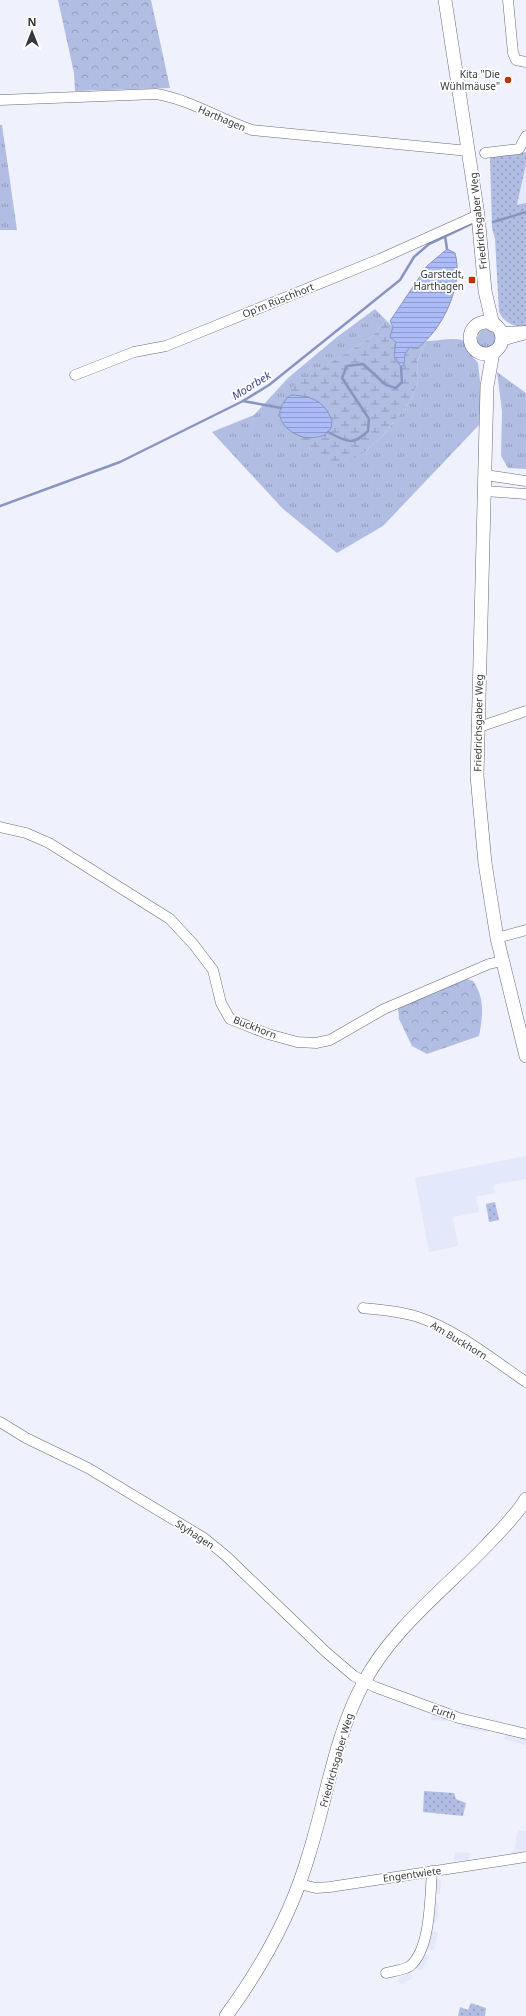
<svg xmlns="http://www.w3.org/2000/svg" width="526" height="2016" font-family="'Noto Sans',sans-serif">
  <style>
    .built { fill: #e3e8fa }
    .grass { fill: url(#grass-tufts) }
    .forest { fill: url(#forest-crowns) }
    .wetland { fill: url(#wetland-marsh) }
    .park { fill: url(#park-dots) }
    .water { fill: url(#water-rules); stroke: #8994c0 }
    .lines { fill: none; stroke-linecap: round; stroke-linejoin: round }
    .stream { stroke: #8994c0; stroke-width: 2.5 }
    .minor-casing { stroke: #6a6c75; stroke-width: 11 }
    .major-casing { stroke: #6a6c75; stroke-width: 14 }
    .minor { stroke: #fff; stroke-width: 10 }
    .major { stroke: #fff; stroke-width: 13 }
    .poi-dot { fill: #bc3403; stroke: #fff; stroke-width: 1.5 }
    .labels { text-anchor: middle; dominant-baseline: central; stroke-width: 3.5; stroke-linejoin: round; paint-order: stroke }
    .poi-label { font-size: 10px; fill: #36383c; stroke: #fff; text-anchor: end }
    .street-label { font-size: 10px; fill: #36383c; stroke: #fff }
    .water-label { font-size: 11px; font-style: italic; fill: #364288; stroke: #fff }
  </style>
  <defs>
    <pattern id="grass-tufts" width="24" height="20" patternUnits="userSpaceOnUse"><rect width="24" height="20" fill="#b2bde3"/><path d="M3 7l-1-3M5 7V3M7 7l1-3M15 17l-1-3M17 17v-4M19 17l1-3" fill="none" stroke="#929bb9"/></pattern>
    <pattern id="forest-crowns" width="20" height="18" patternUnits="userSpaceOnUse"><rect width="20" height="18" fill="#b2bde3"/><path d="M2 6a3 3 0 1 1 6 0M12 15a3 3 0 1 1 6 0" fill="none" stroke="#929bb9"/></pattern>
    <pattern id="wetland-marsh" width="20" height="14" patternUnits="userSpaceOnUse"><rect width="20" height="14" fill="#b2bde3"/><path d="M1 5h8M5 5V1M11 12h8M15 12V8" fill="none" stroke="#929bb9"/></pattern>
    <pattern id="park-dots" width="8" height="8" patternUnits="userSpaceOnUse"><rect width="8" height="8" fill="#b2bde3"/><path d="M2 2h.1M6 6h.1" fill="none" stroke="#929bb9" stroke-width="1.8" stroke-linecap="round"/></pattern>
    <pattern id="water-rules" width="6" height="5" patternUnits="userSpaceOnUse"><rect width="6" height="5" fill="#acbcf8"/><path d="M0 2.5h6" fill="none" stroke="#8d9aca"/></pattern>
  </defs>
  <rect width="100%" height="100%" fill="#eff2fc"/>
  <!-- built -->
  <g class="built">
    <polygon points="526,164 526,203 517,206"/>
    <polygon points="526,1156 526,1179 493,1185 495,1193 476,1197 479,1212 453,1217 458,1246 429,1252 415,1178"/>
    <polygon points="430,1710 449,1716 449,1721 431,1720"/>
    <polygon points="462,1720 488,1727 487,1732 461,1728"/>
    <polygon points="506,1732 526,1738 526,1745 504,1739"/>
    <polygon points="518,1830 526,1831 526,1851 511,1854 511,1851 514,1851"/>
    <polygon points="455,1852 470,1853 469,1860 454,1861"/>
    <polygon points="436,1879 441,1880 440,1894 435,1894"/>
    <polygon points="434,1903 439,1903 437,1922 432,1922"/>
    <polygon points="430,1930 438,1933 434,1950 426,1949"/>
    <polygon points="423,1954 429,1957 421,1971 414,1967"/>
    <polygon points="409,1972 413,1978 402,1984 397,1980"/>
  </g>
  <!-- grass -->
  <g class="grass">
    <polygon points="0,125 2,125 17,230 0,230"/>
    <path d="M 375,309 L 386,320 L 372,337 L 294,386 L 367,450 L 385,433 L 411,400 L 418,382 L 417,362 L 426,341 C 439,341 451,337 463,340 L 467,350 L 478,363 L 481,390 L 480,424 L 383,526 L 337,553 L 282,508 L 212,432 L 254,415 L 288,378 L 337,337 Z"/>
    <circle cx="487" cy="339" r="10"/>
    <polygon points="497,372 526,393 526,469 508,468 501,456 502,411"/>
  </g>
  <!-- forest -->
  <g class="forest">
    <polygon points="58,0 151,0 170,88 75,91 74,73"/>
    <path d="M 464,978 L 473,981 C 485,998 483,1016 479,1036 L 427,1054 L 412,1046 L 399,1019 L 398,1007 Z"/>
  </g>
  <!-- wetland -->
  <path class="wetland" d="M 386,320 L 393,327 L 391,337 L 396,342 L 394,356 L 404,365 L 405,354 L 410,347 L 417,348 L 426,341 L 417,362 L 418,382 L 411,400 L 385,433 L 367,450 L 348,462 L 336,463 L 306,450 L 291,438 L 280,420 C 291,438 306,437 325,435 L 331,428 L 291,395 L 283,401 L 293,386 L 372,337 Z"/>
  <!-- park -->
  <g class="park">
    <path d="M 526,152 L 526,164 L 517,205 L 526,203 L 526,328 C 515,327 504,323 499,312 L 495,239 L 492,228 L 490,158 Z"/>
    <polygon points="495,1202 499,1220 489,1222 486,1204"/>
    <polygon points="424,1791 454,1793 456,1799 466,1803 463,1816 423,1812"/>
    <polygon points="471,2003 486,2008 485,2016 458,2016 460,2007 468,2010"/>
  </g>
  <!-- water -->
  <g class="water">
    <path d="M 447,249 L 455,253 C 464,284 443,330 417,348 L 410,347 L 405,354 L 404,365 L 401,367 L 394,356 L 396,342 L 390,337 L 393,327 L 390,321 L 427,266 Z"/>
    <path d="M 291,395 C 311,396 324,400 332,421 L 331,428 L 325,435 C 318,437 310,439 303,437 C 281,430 270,411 291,395 Z"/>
  </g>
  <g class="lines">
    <!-- stream -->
    <g class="stream">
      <polyline points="493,222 526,212"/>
      <polyline points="445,236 447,249"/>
      <polyline points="243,401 281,408"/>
      <path d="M 328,432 C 346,441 352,447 368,431 L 369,419 L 342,378 L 347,366 L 363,364 L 386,385 L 396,388 L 402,382 L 401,367"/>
      <polyline points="0,506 120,462 243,401 269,385 400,280 414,257 429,244 473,223"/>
    </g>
    <!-- minor casing -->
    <g class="minor-casing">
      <g id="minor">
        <polyline points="508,0 513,53 516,60 526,62"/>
        <path d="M 0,100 L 156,94 C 189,99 219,119 252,130 L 469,151"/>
        <polyline points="485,153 519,149 526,136"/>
        <polyline points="500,332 526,331"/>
        <polyline points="501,341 526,334"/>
        <polyline points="75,375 134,352 166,346 380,259 478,215"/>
        <polyline points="485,475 526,481"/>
        <polyline points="484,491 526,494"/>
        <polyline points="477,726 485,725 526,711"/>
        <polyline points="0,827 26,833 49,843 170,919 194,945 213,970 221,1003 230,1019 268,1034 297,1042 316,1043 330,1040 384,1009 489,964 502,961"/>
        <polyline points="497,938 526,930"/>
        <path d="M 363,1308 C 381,1310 400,1311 418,1317 C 457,1330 492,1359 526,1382"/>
        <polyline points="0,1422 26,1438 88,1468 204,1538 226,1556 327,1653 354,1676 375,1687 459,1718 526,1734"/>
        <polyline points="299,1884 316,1888 330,1887 526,1857"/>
        <path d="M 386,1973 C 393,1971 404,1970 410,1966 C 431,1949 430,1896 432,1871"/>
      </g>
    </g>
    <!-- major casing -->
    <g class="major-casing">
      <g id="major">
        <polyline points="445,0 478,215 485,291 493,325"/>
        <circle cx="486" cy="338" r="16"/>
        <polyline points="493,352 487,386 477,776 485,863 497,938 526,1056"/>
        <path d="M 226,2016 C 262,1967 292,1913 309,1854 C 327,1797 335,1735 364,1682 C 393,1628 445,1589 486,1546 C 500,1531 516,1516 526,1499"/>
      </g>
    </g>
    <!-- minor -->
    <use href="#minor" class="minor"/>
    <!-- major -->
    <use href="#major" class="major"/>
  </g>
  <!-- markers -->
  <g class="poi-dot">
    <circle cx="508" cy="80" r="4"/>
    <rect x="468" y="276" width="8" height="8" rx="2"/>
  </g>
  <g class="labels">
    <!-- poi labels -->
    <g class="poi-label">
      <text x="500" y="74">Kita "Die<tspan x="500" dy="12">Wühlmäuse"</tspan></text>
      <text x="464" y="274">Garstedt,<tspan x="464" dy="12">Harthagen</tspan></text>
    </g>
    <!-- street labels -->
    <g class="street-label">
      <text transform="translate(222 118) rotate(23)">Harthagen</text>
      <text transform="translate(478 221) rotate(-96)">Friedrichsgaber Weg</text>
      <text transform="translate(278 300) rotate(-22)">Op'm Rüschhort</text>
      <text transform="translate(478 723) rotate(-89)">Friedrichsgaber Weg</text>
      <text transform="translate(255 1027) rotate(21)">Buckhorn</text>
      <text transform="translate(459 1340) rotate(31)">Am Buckhorn</text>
      <text transform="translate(195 1534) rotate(33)">Styhagen</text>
      <text transform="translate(444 1712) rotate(20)">Furth</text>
      <text transform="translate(336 1760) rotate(-74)">Friedrichsgaber Weg</text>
      <text transform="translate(412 1874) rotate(-8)">Engentwiete</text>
    </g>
    <!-- water labels -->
    <g class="water-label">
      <text transform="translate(251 385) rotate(-32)">Moorbek</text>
    </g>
  </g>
  <!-- north arrow -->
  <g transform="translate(32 32)" stroke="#ffffff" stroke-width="3" paint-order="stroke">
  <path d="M0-3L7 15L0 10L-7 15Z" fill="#36383c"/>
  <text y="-6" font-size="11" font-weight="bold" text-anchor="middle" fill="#36383c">N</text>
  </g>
</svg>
